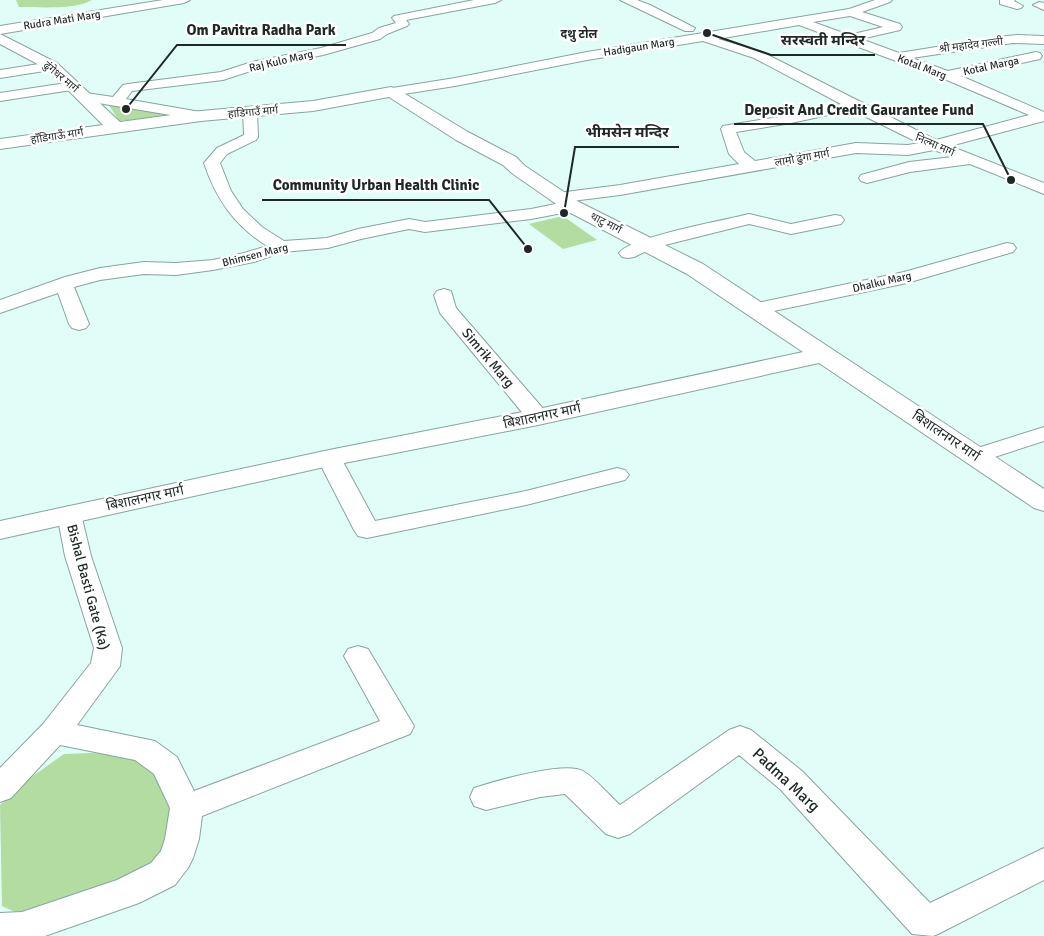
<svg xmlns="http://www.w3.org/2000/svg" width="1044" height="936" font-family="Signika,'Noto Sans Devanagari',sans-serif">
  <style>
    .green { fill: #b2dca0 }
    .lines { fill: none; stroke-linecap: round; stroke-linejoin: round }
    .street-casing { stroke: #87a49e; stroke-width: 2 }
    .secondary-casing { stroke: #87a49e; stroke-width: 2 }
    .street { fill: #fff; fill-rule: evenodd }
    .secondary { fill: #fff; fill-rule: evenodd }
    .labels { text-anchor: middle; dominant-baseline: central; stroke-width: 5; stroke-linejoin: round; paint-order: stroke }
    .far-street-label { font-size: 11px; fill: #1e2927; stroke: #fff }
    .far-neighbourhood-label { font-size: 12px; font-weight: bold; fill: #1e2927; stroke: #fff }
    .street-label { font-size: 14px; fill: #1e2927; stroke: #fff }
    .near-street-label { font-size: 16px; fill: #1e2927; stroke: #fff }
    .leader { fill: none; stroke: #1e2927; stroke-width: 2 }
    .callout-dot { fill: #1e2927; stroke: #fff; stroke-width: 2 }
    .callout-label { font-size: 15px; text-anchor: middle; font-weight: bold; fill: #1e2927; stroke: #fff; stroke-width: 5; stroke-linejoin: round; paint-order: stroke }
  </style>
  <rect width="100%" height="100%" fill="#e0fef7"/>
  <!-- green -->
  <g class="green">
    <path d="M 16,0 L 92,0 C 76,10 39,7 19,7 Z"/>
    <polygon points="107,102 177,115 119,121"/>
    <polygon points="563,216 597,240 563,249 529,224"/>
    <polygon points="92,753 127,755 151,763 170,801 171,832 164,853 133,877 30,912 15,912 2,906 0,805 26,781 64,754"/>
  </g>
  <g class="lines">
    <!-- street casing -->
    <g class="street-casing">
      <g id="street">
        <polygon points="163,0 190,0 184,3 0,34 0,26"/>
        <polygon points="474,0 501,0 495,3 406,20 409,24 407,26 387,34 380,39 323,55 260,68 223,80 132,91 126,99 206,113 208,116 206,119 201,120 86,101 79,97 86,93 113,97 123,85 128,84 221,72 252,62 321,48 372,33 379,28 396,23 392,18 394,16"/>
        <polygon points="620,0 637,0 650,5 695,28 693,31 685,31"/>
        <path d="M 875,0 L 892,0 L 890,2 L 862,12 L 900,24 L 902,27 L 900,30 L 861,39 L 899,53 L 998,37 L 1017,35 L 1044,36 L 1044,44 L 1013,43 L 912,58 L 948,71 L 1036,52 L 1040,53 L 1042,56 L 1040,59 L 961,76 L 1044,112 L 1044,121 L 950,146 L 1044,183 L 1044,194 L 970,164 L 910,172 L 867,183 L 861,181 L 859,178 L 861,175 L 909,162 L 953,157 L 934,150 L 908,155 L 856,153 L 620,195 L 572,201 L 578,202 L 580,206 L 578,210 L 531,219 L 425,232 L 409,229 L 361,239 L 328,248 L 283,252 L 254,262 L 213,270 L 176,275 L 144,274 L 100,280 L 74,287 L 89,324 L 86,328 L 79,330 L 72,328 L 69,324 L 58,293 L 0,313 L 0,300 L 65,277 L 100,268 L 144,262 L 176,263 L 213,260 L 244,253 L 267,246 C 234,225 216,199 204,163 L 217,148 L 244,135 L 243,112 L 245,109 L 255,109 L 257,112 L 258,137 L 256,140 L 227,154 L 220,163 L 231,191 L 243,209 L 262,227 L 284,241 L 327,238 L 358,229 L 409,219 L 425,222 L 531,209 L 570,201 L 552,201 L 550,198 L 552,195 L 558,193 L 620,185 L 739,164 L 729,154 L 721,129 L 723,126 L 791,115 L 841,104 L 754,58 L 703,41 L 587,60 L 455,86 L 391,96 L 386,95 L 384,92 L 386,89 L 455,78 L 587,52 L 849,9 ZM 850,16 L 883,27 L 849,35 L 813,22 ZM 799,25 L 942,78 L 1029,115 L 936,140 L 762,52 L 718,39 ZM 852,110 L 919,143 L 908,145 L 856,143 L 755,161 L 744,152 L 736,132 L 791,123 Z"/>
        <polygon points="1000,0 1015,0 1014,1 1023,6 1021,8 1017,9 1000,4"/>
        <polygon points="1039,2 1044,3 1044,10 1033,5"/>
        <polygon points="52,62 58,66 57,69 0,78 0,70"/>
        <polygon points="73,82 78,83 80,86 78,89 0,101 0,93"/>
        <path d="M 749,214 L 791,224 L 835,215 L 841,216 L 844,220 L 841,224 L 791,234 L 749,224 L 653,248 L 634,257 L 628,258 L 622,257 L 619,253 C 630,237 726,220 749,214 Z"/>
        <polygon points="1007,243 1013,244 1016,248 1013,252 907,283 755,315 748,313 745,309 748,305 904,272"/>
        <polygon points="444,289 451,291 456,308 546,412 549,417 546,422 538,424 530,422 440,313 434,295 437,291"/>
        <polygon points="1044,427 1044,441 976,463 968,461 964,456 968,451"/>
        <polygon points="329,451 337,453 341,458 375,521 526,491 617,468 625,470 629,475 625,480 526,505 367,538 358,536 354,530 317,458 321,453"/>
        <polygon points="69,506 78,509 81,514 91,556 122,648 120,666 115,673 77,725 155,741 177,757 194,791 380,721 344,656 348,649 358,646 368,649 414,726 410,734 202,816 199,839 193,858 188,868 175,885 139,903 45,936 0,936 0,913 22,912 117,880 151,863 161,851 165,839 170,808 154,774 135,760 60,745 11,798 0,802 0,768 43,724 91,663 94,648 65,556 57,514 60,509"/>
        <path d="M 740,726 L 751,730 L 802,771 L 930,903 L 1044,848 L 1044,880 L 938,934 L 933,936 L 912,934 L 780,789 L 739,755 L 630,834 L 618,838 L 606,834 L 565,794 L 540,797 L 486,810 L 474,806 L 470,797 L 474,788 C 495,781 565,761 583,771 C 595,778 609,795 620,805 L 729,730 Z"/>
      </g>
    </g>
    <!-- secondary casing -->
    <g class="secondary-casing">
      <polygon id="secondary" points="0,34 57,63 120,122 201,111 313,101 391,87 397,89 468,132 516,157 525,166 579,202 703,264 1044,489 1044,511 1034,508 819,363 538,425 329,466 0,539 0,521 329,450 538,409 803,352 687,274 565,210 513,174 503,165 456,140 389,97 313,111 201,121 0,149 0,139 103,125 47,69 0,44"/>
    </g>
    <!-- street -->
    <use href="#street" class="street"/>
    <!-- secondary -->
    <use href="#secondary" class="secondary"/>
  </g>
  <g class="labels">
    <!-- far-street labels -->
    <g class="far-street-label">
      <text transform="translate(62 20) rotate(-9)">Rudra Mati Marg</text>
      <text transform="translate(971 45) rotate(-7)">श्री महादेव गल्ली</text>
      <text transform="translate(639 47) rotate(-9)">Hadigaun Marg</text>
      <text transform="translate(281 61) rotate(-13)">Raj Kulo Marg</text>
      <text transform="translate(991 66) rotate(-12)">Kotal Marga</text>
      <text transform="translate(922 67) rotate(21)">Kotal Marg</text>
      <text transform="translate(61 77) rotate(40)">ढुंगेधर मार्ग</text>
      <text transform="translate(253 112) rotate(-5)">हाडिगाउँ मार्ग</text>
      <text transform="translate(57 136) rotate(-9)">हाँडिगाऊँ मार्ग</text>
      <text transform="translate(935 145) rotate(23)">निल्मा मार्ग</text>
      <text transform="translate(802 158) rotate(-10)">लामो ढुंगा मार्ग</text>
      <text transform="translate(606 223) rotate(27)">थाटु मार्ग</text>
      <text transform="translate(255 255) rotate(-14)">Bhimsen Marg</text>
      <text transform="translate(882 282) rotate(-13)">Dhalku Marg</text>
    </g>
    <!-- far-neighbourhood labels -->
    <g class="far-neighbourhood-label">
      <text x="579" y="34">दथु टोल</text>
    </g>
    <!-- street labels -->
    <g class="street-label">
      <text transform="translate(488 358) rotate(50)">Simrik Marg</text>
      <text transform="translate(542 416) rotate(-12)">बिशालनगर मार्ग</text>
      <text transform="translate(946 436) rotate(34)">बिशालनगर मार्ग</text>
      <text transform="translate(145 498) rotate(-12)">बिशालनगर मार्ग</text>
      <text transform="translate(88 587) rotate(75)">Bishal Basti Gate (Ka)</text>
    </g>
    <!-- near-street labels -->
    <g class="near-street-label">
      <text transform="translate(786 780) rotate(43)">Padma Marg</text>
    </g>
  </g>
  <!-- callouts -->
  <path class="leader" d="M126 109L177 45H346M707 33L771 55H875M1011 180L983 124H734M564 213L575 147H679M528 249L489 200H262"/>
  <g class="callout-dot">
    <circle cx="126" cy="109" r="5"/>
    <circle cx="707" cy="33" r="5"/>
    <circle cx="1011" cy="180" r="5"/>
    <circle cx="564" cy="213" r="5"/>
    <circle cx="528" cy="249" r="5"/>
  </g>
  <g class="callout-label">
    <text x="261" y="35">Om Pavitra Radha Park</text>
    <text x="823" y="45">सरस्वती मन्दिर</text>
    <text x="859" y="115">Deposit And Credit Gaurantee Fund</text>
    <text x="627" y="137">भीमसेन मन्दिर</text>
    <text x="376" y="190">Community Urban Health Clinic</text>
  </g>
</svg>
